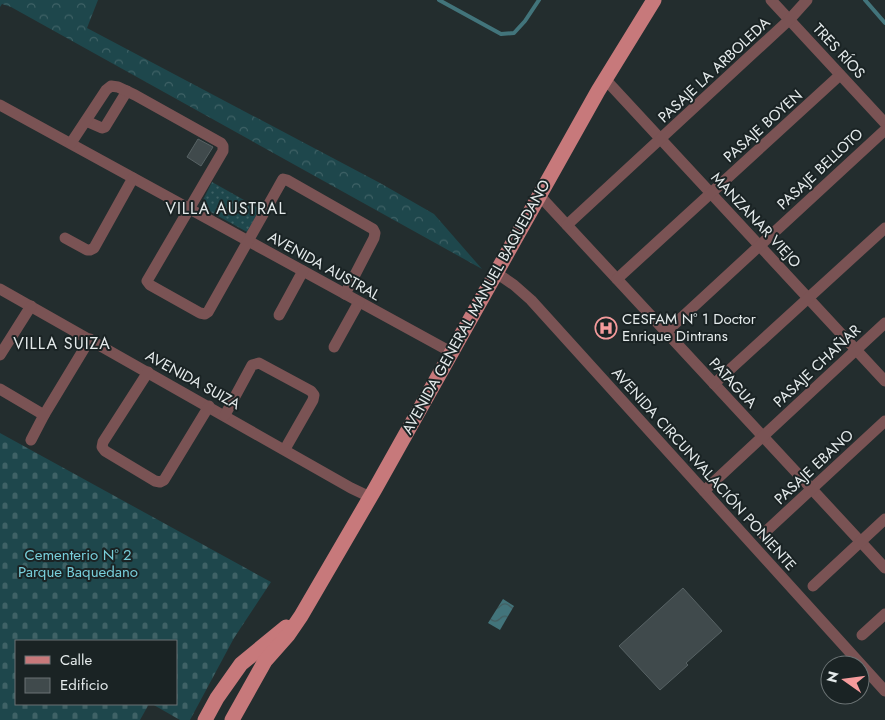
<svg xmlns="http://www.w3.org/2000/svg" width="885" height="720" font-family="Jost,sans-serif">
  <style>
    .forest { fill: url(#forest-crowns) }
    .cemetery { fill: url(#cemetery-stones) }
    .park { fill: url(#park-dots) }
    .water { fill: url(#water-waves) }
    .lines { fill: none; stroke-linecap: round; stroke-linejoin: round }
    .stream { stroke: #42747b; stroke-width: 4 }
    .building { fill: #404a4c; stroke: #576264 }
    .minor { stroke: #7a5354; stroke-width: 11 }
    .major { stroke: #c7797b; stroke-width: 15 }
    .labels { text-anchor: middle; dominant-baseline: central; stroke-width: 4; stroke-linejoin: round; paint-order: stroke }
    .street-label { font-size: 15px; fill: #e4eaeb; stroke: #1a2324 }
    .poi-label { font-size: 15px; fill: #e4eaeb; stroke: #1a2324; text-anchor: start }
    .park-label { font-size: 15px; fill: #78ceda; stroke: #1a2324 }
    .neighbourhood-label { font-size: 16px; letter-spacing: 1px; fill: #e4eaeb; stroke: #1a2324 }
  </style>
  <defs>
    <pattern id="forest-crowns" width="20" height="18" patternUnits="userSpaceOnUse" patternTransform="scale(1.25)"><rect width="20" height="18" fill="#1e474c"/><path d="M2 6a3 3 0 1 1 6 0M12 15a3 3 0 1 1 6 0" fill="none" stroke="#3f6266"/></pattern>
    <pattern id="cemetery-stones" width="16" height="16" patternUnits="userSpaceOnUse" patternTransform="scale(1.25)"><rect width="16" height="16" fill="#1e474c"/><path d="M2 7V4a2 2 0 0 1 4 0v3zM10 15v-3a2 2 0 0 1 4 0v3z" fill="#3f6266"/></pattern>
    <pattern id="park-dots" width="8" height="8" patternUnits="userSpaceOnUse" patternTransform="scale(1.25)"><rect width="8" height="8" fill="#1e474c"/><path d="M2 2h.1M6 6h.1" fill="none" stroke="#3f6266" stroke-width="1.8" stroke-linecap="round"/></pattern>
    <pattern id="water-waves" width="16" height="10" patternUnits="userSpaceOnUse" patternTransform="scale(1.25)"><rect width="16" height="10" fill="#42747b"/><path d="M0 5q4-4 8 0t8 0" fill="none" stroke="#435d60"/></pattern>
  </defs>
  <rect width="100%" height="100%" fill="#232d2e"/>
  <!-- forest -->
  <polygon class="forest" points="0,0 98,0 87,28 380,183 434,214 482,269 11,7 2,4 0,7"/>
  <!-- cemetery -->
  <polygon class="cemetery" points="0,433 271,582 234,638 190,720 180,720 152,704 176,704 176,641 16,641 16,704 149,704 140,720 0,720"/>
  <!-- park -->
  <polygon class="park" points="212,182 260,209 247,232 200,206"/>
  <!-- water -->
  <polygon class="water" points="503,599 514,606 500,630 488,623"/>
  <g class="lines">
    <!-- stream -->
    <g class="stream">
      <polyline points="439,0 501,34 514,33 525,21 539,0"/>
      <polyline points="865,0 885,23"/>
    </g>
  </g>
  <!-- building -->
  <g class="building">
    <polygon points="198,139 213,147 201,166 187,157"/>
    <polygon points="683,588 722,631 686,663 688,665 660,690 619,646"/>
  </g>
  <g class="lines">
    <!-- minor -->
    <g class="minor">
      <polyline points="771,0 885,123"/>
      <polyline points="605,79 885,381"/>
      <polyline points="0,105 451,352"/>
      <polyline points="86,121 102,128 105,127 127,91"/>
      <polyline points="71,143 106,90 111,86 118,87 135,95 221,143 223,146 223,151 147,281 150,285 200,313 205,314 208,312 283,179 287,180 373,229 375,233 374,238 345,294"/>
      <polyline points="539,195 885,568"/>
      <polyline points="567,225 789,20 807,0"/>
      <polyline points="65,238 87,250 90,250 94,248 133,178"/>
      <polyline points="495,272 514,285 531,300 885,691"/>
      <polyline points="617,279 840,75"/>
      <polyline points="0,289 351,488 370,497"/>
      <polyline points="279,315 303,271"/>
      <polyline points="666,332 885,130"/>
      <polyline points="334,347 359,302"/>
      <polyline points="0,355 31,306"/>
      <polyline points="148,372 103,442 102,447 105,451 155,481 160,482 164,480 209,406"/>
      <polyline points="714,384 885,228"/>
      <polyline points="0,389 44,415"/>
      <polyline points="225,415 252,365 259,363 311,391 314,395 313,400 285,449"/>
      <polyline points="31,440 44,415 90,339"/>
      <polyline points="704,491 885,323"/>
      <polyline points="763,534 885,421"/>
      <polyline points="813,586 885,519"/>
      <polyline points="862,635 885,614"/>
    </g>
    <!-- major -->
    <g class="major">
      <polyline points="205,720 217,698 241,664 286,627"/>
      <polyline points="232,720 265,661 288,635 301,616 375,489 598,91 654,0"/>
    </g>
  </g>
  <!-- icons -->
  <defs>
    <g id="hospital-ring" transform="scale(1.125)"><circle r="9.5" fill="#1a2324" stroke="#f59b9c" stroke-width="1.5"/><path d="M-5-5h3v3.5h4V-5h3V5h-3V1.5h-4V5h-3Z" fill="#f59b9c"/></g>
  </defs>
  <g fill-rule="evenodd">
    <use href="#hospital-ring" x="606" y="328"/>
  </g>
  <g class="labels">
    <!-- street labels -->
    <g class="street-label">
      <text transform="translate(839 51) rotate(47)">TRES RÍOS</text>
      <text transform="translate(714 70) rotate(-43)">PASAJE LA ARBOLEDA</text>
      <text transform="translate(763 126) rotate(-42)">PASAJE BOYEN</text>
      <text transform="translate(820 169) rotate(-43)">PASAJE BELLOTO</text>
      <text transform="translate(756 220) rotate(47)">MANZANAR VIEJO</text>
      <text transform="translate(324 266) rotate(29)">AVENIDA AUSTRAL</text>
      <text transform="translate(476 307) rotate(-61)">AVENIDA GENERAL MANUEL BAQUEDANO</text>
      <text transform="translate(817 366) rotate(-43)">PASAJE CHAÑAR</text>
      <text transform="translate(193 380) rotate(29)">AVENIDA SUIZA</text>
      <text transform="translate(733 383) rotate(47)">PATAGUA</text>
      <text transform="translate(814 467) rotate(-43)">PASAJE EBANO</text>
      <text transform="translate(704 469) rotate(48)">AVENIDA CIRCUNVALACIÓN PONIENTE</text>
    </g>
    <!-- poi labels -->
    <g class="poi-label">
      <text x="622" y="319">CESFAM N° 1 Doctor<tspan x="622" dy="17">Enrique Dintrans</tspan></text>
    </g>
    <!-- park labels -->
    <g class="park-label">
      <text x="78" y="555">Cementerio N° 2<tspan x="78" dy="17">Parque Baquedano</tspan></text>
    </g>
    <!-- neighbourhood labels -->
    <g class="neighbourhood-label">
      <text x="226" y="208">VILLA AUSTRAL</text>
      <text x="62" y="343">VILLA SUIZA</text>
    </g>
  </g>
  <!-- legend -->
  <rect x="15" y="640" width="162" height="65" fill="#1a2324" stroke="#6b7374"/>
  <rect x="25" y="656" width="25" height="8" fill="#c7797b" stroke="#6b7374"/>
  <text x="60" y="665" font-size="15" fill="#e4eaeb">Calle</text>
  <rect x="25" y="678" width="25" height="15" fill="#404a4c" stroke="#6b7374"/>
  <text x="60" y="690" font-size="15" fill="#e4eaeb">Edificio</text>
  <!-- north arrow -->
  <g transform="translate(845 680) rotate(284)"><circle r="24" fill="#1a2324" stroke="#6b7374"/>
  <path d="M0-4L9 19L0 12L-9 19Z" fill="#f59b9c"/>
  <text y="-8" font-size="14" font-weight="bold" text-anchor="middle" fill="#e4eaeb">N</text>
  </g>
</svg>
